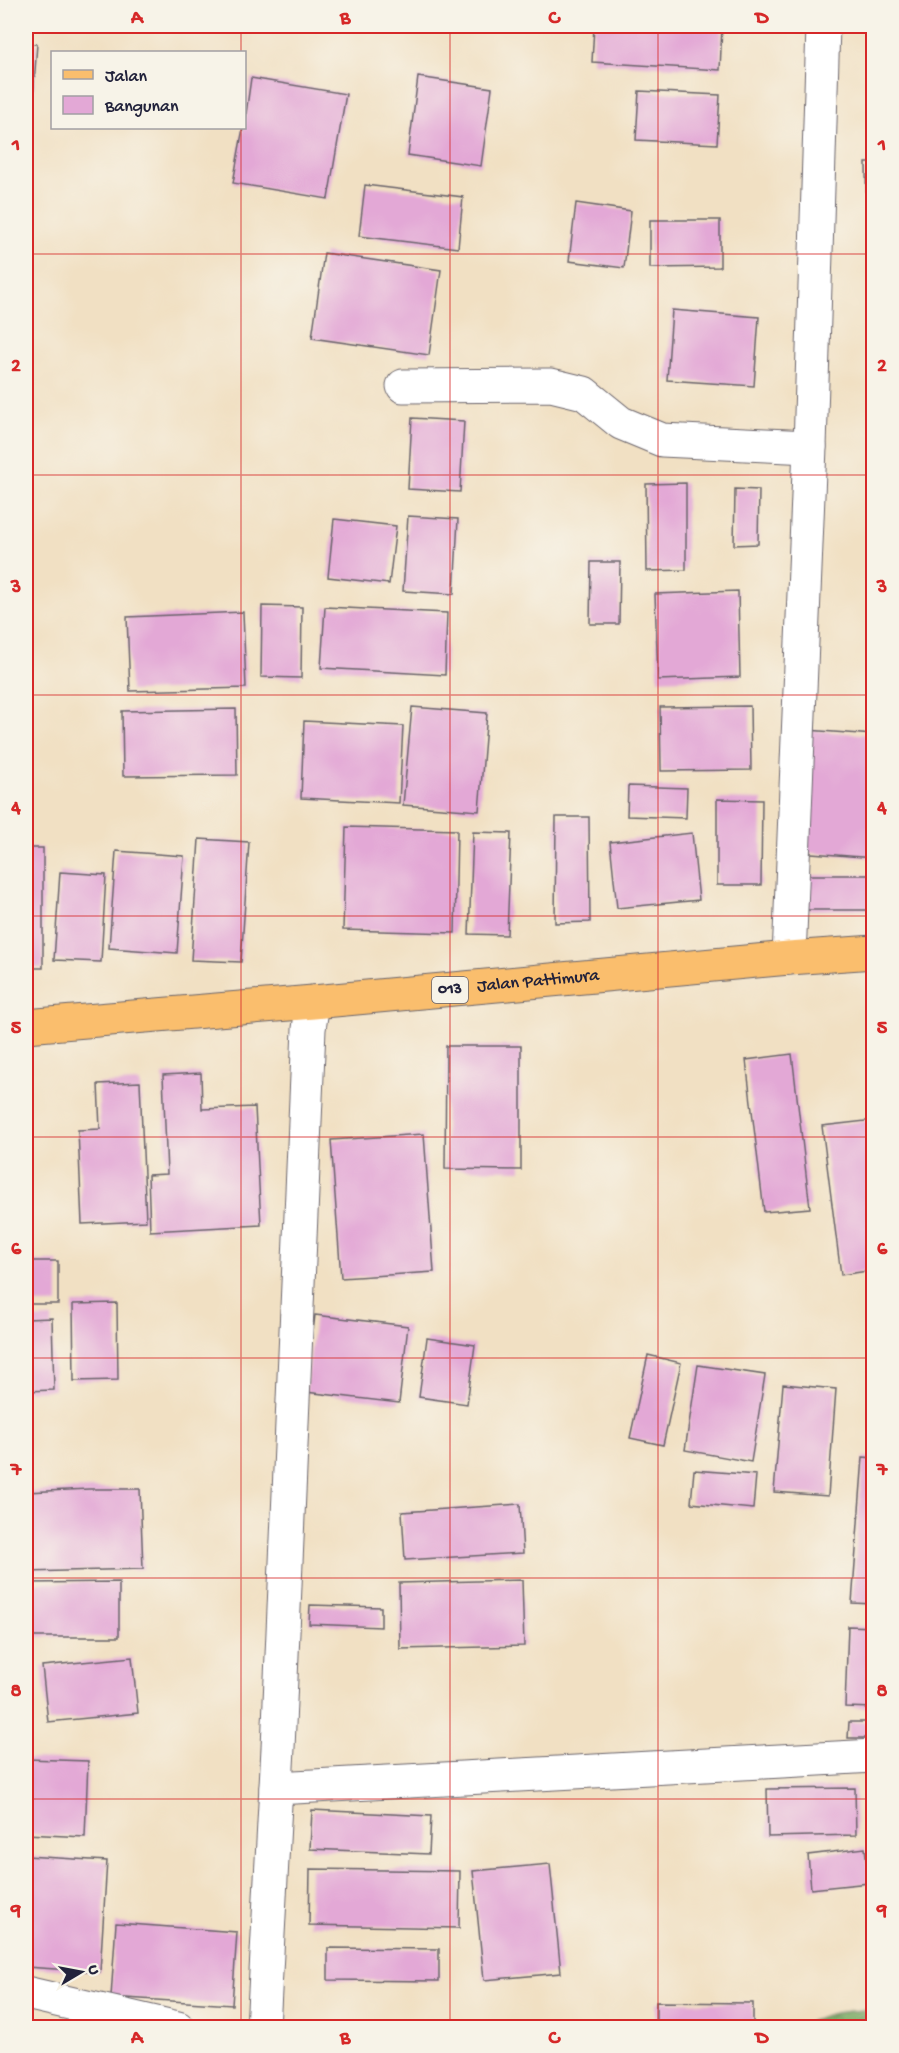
<svg xmlns="http://www.w3.org/2000/svg" width="899" height="2053" font-family="'Gochi Hand',sans-serif">
  <style>
    .forest { fill: url(#forest-crowns); stroke: #4e664f; stroke-width: 1.5 }
    .building { fill: #e3a8d6 }
    .lines { fill: none; stroke-linecap: round; stroke-linejoin: round }
    .street-casing { stroke: #6a646b; stroke-width: 35 }
    .primary-casing { stroke: #6a646b; stroke-width: 35 }
    .street { stroke: #fff; stroke-width: 33 }
    .primary { stroke: #fabe6d; stroke-width: 33 }
    .grid { fill: none; stroke: #d62828; stroke-width: 1.5; stroke-opacity: 0.55 }
    .labels { text-anchor: middle; dominant-baseline: central; stroke-width: 4.5; stroke-linejoin: round; paint-order: stroke }
    .shield { fill: #f7f3e8; stroke: #62616f; stroke-width: 1.5 }
    .shield-label { font-size: 16px; font-weight: bold; fill: #22223b }
    .street-label { font-size: 18px; fill: #22223b; stroke: #f7f3e8 }
    .neatline { fill: none; stroke: #d62828; stroke-width: 2 }
    .grid-label { font-size: 20px; text-anchor: middle; font-weight: bold; fill: #d62828 }
  </style>
  <defs>
    <pattern id="forest-crowns" width="20" height="18" patternUnits="userSpaceOnUse" patternTransform="scale(1.5)"><rect width="20" height="18" fill="#7aaa63"/><path d="M2 6a3 3 0 1 1 6 0M12 15a3 3 0 1 1 6 0" fill="none" stroke="#648a53"/></pattern>
  </defs>
  <rect width="100%" height="100%" fill="#f7f3e8"/>
  <filter id="ink" filterUnits="userSpaceOnUse"><feTurbulence type="fractalNoise" baseFrequency=".0167" numOctaves="2"/><feDisplacementMap in="SourceGraphic" scale="12" xChannelSelector="R" yChannelSelector="G"/><feConvolveMatrix kernelMatrix="1 2 1 2 8 2 1 2 1" color-interpolation-filters="sRGB"/></filter>
  <filter id="wash" filterUnits="userSpaceOnUse"><feTurbulence type="fractalNoise" baseFrequency=".008" numOctaves="4" result="noise"/><feDisplacementMap in="SourceGraphic" scale="24" xChannelSelector="R" yChannelSelector="G"/><feGaussianBlur stdDeviation="1.35" result="paint"/><feColorMatrix in="noise" values="0 0 0 0 0 0 0 0 0 0 0 0 0 0 0 0 0 1.4 0 .05"/><feComposite in="paint" operator="in"/></filter>
  <g filter="url(#wash)">
    <rect width="100%" height="100%" fill="#f1e0c3"/>
    <!-- forest -->
    <path class="forest" d="M 867,2010 L 873,2011 L 873,2027 L 802,2027 C 821,2012 843,2012 867,2010 Z"/>
    <g id="blocks">
      <!-- building -->
      <g class="building">
        <polygon points="594,26 722,26 720,70 592,62"/>
        <polygon points="26,43 37,44 31,124 26,124"/>
        <polygon points="418,77 492,88 481,166 408,155"/>
        <polygon points="251,78 346,94 328,199 233,183 243,128 244,128"/>
        <polygon points="639,91 720,95 717,144 636,140"/>
        <polygon points="866,163 874,163 874,242 867,242"/>
        <polygon points="365,185 463,197 458,248 359,236"/>
        <polygon points="576,203 631,211 624,268 569,261"/>
        <polygon points="650,220 720,220 720,267 650,268"/>
        <polygon points="324,253 441,270 429,355 312,338"/>
        <polygon points="672,310 759,317 754,386 667,380"/>
        <polygon points="412,418 464,421 460,492 408,489"/>
        <polygon points="686,483 686,570 647,571 646,484"/>
        <polygon points="735,489 759,490 758,544 734,545"/>
        <polygon points="408,516 458,519 454,594 403,591"/>
        <polygon points="334,519 396,526 389,584 328,577"/>
        <polygon points="591,562 620,562 619,624 590,624"/>
        <polygon points="738,591 740,677 658,680 655,594"/>
        <polygon points="262,606 302,607 301,678 261,677"/>
        <polygon points="325,607 447,613 445,675 321,668"/>
        <polygon points="243,612 246,688 130,691 127,617"/>
        <polygon points="750,706 751,770 661,771 660,707"/>
        <polygon points="412,707 487,713 479,811 403,805"/>
        <polygon points="236,709 237,775 123,776 122,711"/>
        <polygon points="304,721 403,726 399,803 301,798"/>
        <polygon points="807,730 874,735 874,858 799,852"/>
        <polygon points="628,786 687,788 686,818 627,816"/>
        <polygon points="717,799 762,800 761,885 717,885"/>
        <polygon points="556,817 589,817 590,922 555,923"/>
        <polygon points="346,827 457,830 455,933 343,930"/>
        <polygon points="473,832 511,833 507,935 469,934"/>
        <polygon points="692,833 699,900 617,908 610,842"/>
        <polygon points="199,839 249,842 241,962 191,960"/>
        <rect x="26" y="848" width="17" height="120"/>
        <polygon points="116,851 184,856 177,953 109,948"/>
        <polygon points="60,872 106,875 101,962 54,960"/>
        <polygon points="802,875 874,875 874,910 801,910"/>
        <polygon points="446,1046 521,1046 521,1170 445,1169"/>
        <polygon points="792,1054 810,1208 764,1212 746,1060"/>
        <polygon points="201,1073 202,1109 255,1107 261,1225 150,1231 148,1175 167,1174 163,1075"/>
        <polygon points="140,1082 146,1221 82,1224 78,1130 100,1129 98,1084"/>
        <polygon points="874,1120 874,1270 841,1275 822,1126"/>
        <polygon points="424,1134 434,1272 341,1278 331,1140"/>
        <rect x="26" y="1261" width="32" height="43"/>
        <polygon points="117,1303 118,1380 74,1381 73,1304"/>
        <polygon points="315,1315 408,1326 399,1403 306,1392"/>
        <polygon points="52,1318 54,1390 26,1391 26,1319"/>
        <polygon points="427,1338 475,1345 467,1404 419,1397"/>
        <polygon points="648,1355 681,1363 663,1445 630,1438"/>
        <polygon points="698,1365 765,1375 751,1462 685,1450"/>
        <polygon points="783,1384 836,1389 828,1496 774,1492"/>
        <polygon points="863,1457 874,1458 874,1604 852,1603"/>
        <polygon points="694,1470 756,1475 753,1509 691,1503"/>
        <polygon points="89,1489 140,1489 143,1569 26,1572 26,1492"/>
        <polygon points="520,1504 523,1553 405,1560 402,1512"/>
        <polygon points="522,1580 524,1646 400,1649 399,1583"/>
        <polygon points="119,1582 119,1637 26,1637 26,1583"/>
        <polygon points="310,1605 381,1607 381,1627 309,1624"/>
        <polygon points="848,1626 874,1627 874,1708 845,1707"/>
        <polygon points="132,1657 138,1713 48,1722 42,1666"/>
        <polygon points="849,1722 874,1722 874,1738 848,1738"/>
        <polygon points="26,1759 88,1761 85,1837 26,1834"/>
        <polygon points="855,1788 856,1835 768,1837 767,1789"/>
        <polygon points="312,1810 431,1816 429,1854 310,1849"/>
        <polygon points="865,1848 869,1883 811,1889 808,1855"/>
        <polygon points="26,1856 107,1861 100,1972 26,1967"/>
        <polygon points="550,1864 561,1973 484,1980 473,1871"/>
        <polygon points="310,1869 460,1871 459,1928 309,1925"/>
        <polygon points="116,1923 237,1932 232,2005 111,1997"/>
        <polygon points="328,1948 439,1949 439,1981 328,1980"/>
        <polygon points="656,2002 753,2003 753,2028 656,2028"/>
      </g>
    </g>
  </g>
  <g filter="url(#ink)">
    <use href="#blocks" fill-opacity="0" stroke="#6a646b" stroke-width="1.5"/>
    <g class="lines">
      <!-- street casing -->
      <g class="street-casing">
        <g id="street">
          <polyline points="403,386 551,385 584,393 621,423 662,440 810,447"/>
          <polyline points="789,958 810,447 823,26"/>
          <polyline points="276,1788 874,1756"/>
          <polyline points="26,1993 178,2028"/>
          <polyline points="263,2028 278,1748 309,1029 313,1002"/>
        </g>
      </g>
      <!-- primary casing -->
      <g class="primary-casing">
        <g id="primary">
          <path id="s1" d="M 26,1026 L 313,1002 L 789,958 L 874,952"/>
        </g>
      </g>
      <!-- street -->
      <use href="#street" class="street"/>
      <!-- primary -->
      <use href="#primary" class="primary"/>
    </g>
  </g>
  <!-- grid -->
  <path class="grid" d="M 241,26 L 241,52M 450,26 L 450,2028M 658,26 L 658,2028M 241,128 L 241,2028M 26,254 L 874,254M 26,475 L 874,475M 26,695 L 874,695M 26,916 L 874,916M 26,1137 L 874,1137M 26,1358 L 874,1358M 26,1578 L 874,1578M 26,1799 L 874,1799"/>
  <g class="labels">
    <!-- shield labels -->
    <rect class="shield" x="432" y="977" width="36" height="26" rx="4.5"/>
    <g class="shield-label">
      <text x="450" y="990">013</text>
    </g>
    <!-- street labels -->
    <g class="street-label">
      <text stroke="none"><textPath href="#s1" startOffset="514">Jalan Pattimura</textPath></text>
    </g>
  </g>
  <!-- margin -->
  <rect width="899" height="2053" fill="none" stroke="#f7f3e8" stroke-width="66"/>
  <!-- legend -->
  <rect x="51" y="51" width="195" height="78" fill="#f7f3e8" stroke="#a29fa3" stroke-width="1.5"/>
  <rect x="63" y="70" width="30" height="9" fill="#fabe6d" stroke="#a29fa3" stroke-width="1.5"/>
  <text x="105" y="81" font-size="18" fill="#22223b">Jalan</text>
  <rect x="63" y="96" width="30" height="18" fill="#e3a8d6" stroke="#a29fa3" stroke-width="1.5"/>
  <text x="105" y="111" font-size="18" fill="#22223b">Bangunan</text>
  <!-- north arrow -->
  <g transform="translate(81 1972) rotate(80)" stroke="#f7f3e8" stroke-width="4.5" paint-order="stroke">
  <path d="M0-4.5L10 22L0 15L-10 22Z" fill="#22223b"/>
  <text y="-9" font-size="16" font-weight="bold" text-anchor="middle" fill="#22223b">U</text>
  </g>
  <rect x="33" y="33" width="833" height="1987" class="neatline"/>
  <g class="grid-label">
    <text x="137" y="23">A</text>
    <text x="345" y="23">B</text>
    <text x="554" y="23">C</text>
    <text x="762" y="23">D</text>
    <text x="16" y="150">1</text>
    <text x="882" y="150">1</text>
    <text x="16" y="371">2</text>
    <text x="882" y="371">2</text>
    <text x="16" y="592">3</text>
    <text x="882" y="592">3</text>
    <text x="16" y="813">4</text>
    <text x="882" y="813">4</text>
    <text x="16" y="1033">5</text>
    <text x="882" y="1033">5</text>
    <text x="16" y="1254">6</text>
    <text x="882" y="1254">6</text>
    <text x="16" y="1475">7</text>
    <text x="882" y="1475">7</text>
    <text x="16" y="1696">8</text>
    <text x="882" y="1696">8</text>
    <text x="16" y="1916">9</text>
    <text x="882" y="1916">9</text>
    <text x="137" y="2043">A</text>
    <text x="345" y="2043">B</text>
    <text x="554" y="2043">C</text>
    <text x="762" y="2043">D</text>
  </g>
</svg>
